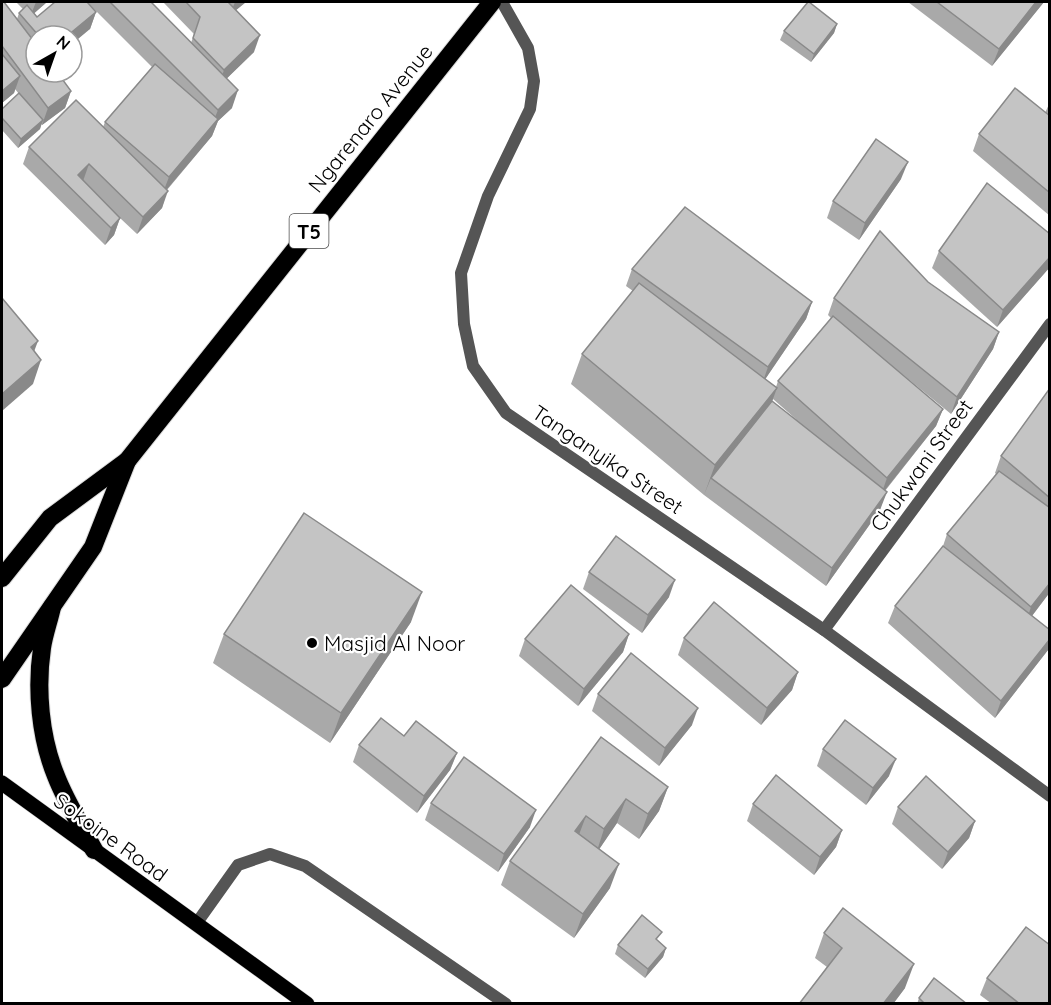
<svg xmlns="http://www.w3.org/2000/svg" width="1051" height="1005" font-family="Quicksand,sans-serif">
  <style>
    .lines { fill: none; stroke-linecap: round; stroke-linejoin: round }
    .primary-casing { stroke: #dbdbdb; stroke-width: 16 }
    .highway-casing { stroke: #dbdbdb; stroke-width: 20 }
    .lane { stroke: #555; stroke-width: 12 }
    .street { stroke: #555; stroke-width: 12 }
    .primary { stroke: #000; stroke-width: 15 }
    .highway { stroke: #000; stroke-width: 18 }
    .wall { fill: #a9a9a9; fill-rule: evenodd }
    .shaded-wall { fill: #898989 }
    .building { fill: #c4c4c4; stroke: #898989; stroke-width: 1.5 }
    .poi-dot { fill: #000; stroke: #fff; stroke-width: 2 }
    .labels { text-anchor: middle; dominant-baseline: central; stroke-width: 4.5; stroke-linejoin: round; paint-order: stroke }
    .shield { fill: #fff; stroke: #4c4c4c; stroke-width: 1.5 }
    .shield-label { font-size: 20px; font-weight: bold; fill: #000 }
    .street-label { font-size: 21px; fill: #000; stroke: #fff }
    .poi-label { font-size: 21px; fill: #000; stroke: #fff; text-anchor: start }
  </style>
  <rect width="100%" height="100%" fill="#fff"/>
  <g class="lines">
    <!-- primary casing -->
    <g class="primary-casing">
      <polyline id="primary" points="2,783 307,1004"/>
    </g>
    <!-- highway casing -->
    <g class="highway-casing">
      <g id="highway">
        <polyline points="2,578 50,518 127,461 492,2"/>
        <path d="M 52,607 C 49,621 44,634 42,648 C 36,689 40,737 56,776 C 66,802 81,825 94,850"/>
        <polyline points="2,679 93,547 127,461"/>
      </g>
    </g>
    <!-- lane -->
    <polyline class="lane" points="196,924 238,865 270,854 305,866 506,1004"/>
    <!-- street -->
    <g class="street">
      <polyline points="502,2 528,48 534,81 530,109 488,196 461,273 464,324 473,366 506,413 824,630 1050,796"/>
      <polyline points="824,630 1050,324"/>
    </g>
    <!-- primary -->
    <use href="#primary" class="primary"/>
    <!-- highway -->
    <use href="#highway" class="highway"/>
  </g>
  <!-- wall -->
  <g class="wall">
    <polygon points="2,2 17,19 19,13 23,9 16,2 47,2 34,13 37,17 96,12 90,29 72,36 36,36 36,72 71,91 65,108 42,125 41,124 40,129 18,148 2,130 2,109 19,94 15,89 14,93 2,103"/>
    <polygon points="87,2 151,2 191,43 194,34 163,2 246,2 236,10 254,52 226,79 232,108 218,121 212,136 167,190 162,208 137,234 120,218 114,235 105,245 23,164 29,147 103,127 105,122 152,67"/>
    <polygon points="908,2 1044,2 992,66"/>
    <polygon points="837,24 834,33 811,62 780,40 784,31"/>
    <polygon points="1050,102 1050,216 973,151 979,134 1045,113"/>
    <polygon points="901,179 859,240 827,218 833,201"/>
    <polygon points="1050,234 1050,267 997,327 932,268 939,251"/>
    <path d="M 632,269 L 812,302 L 806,319 L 765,379 L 776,387 L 778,381 L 831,318 L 828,315 L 834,298 L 928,282 L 999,332 L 993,349 L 951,414 L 896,369 L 943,409 L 936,426 L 885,491 L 880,510 L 826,586 L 704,495 L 571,384 L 582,354 L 633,291 L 626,286 ZM 773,399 L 797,420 L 772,401 Z"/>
    <polygon points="1050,388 1050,592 1032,616 1050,630 1050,646 1048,650 995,718 888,623 895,606 943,546 947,534 996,474 995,473 1001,456"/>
    <polygon points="589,572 669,597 642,633 583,589"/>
    <polygon points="411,622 330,743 213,663 224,634"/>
    <polygon points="629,634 623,652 578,706 519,656 525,639"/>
    <polygon points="684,638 798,672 792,690 761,725 678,655"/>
    <polygon points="598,694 692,725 659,766 592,711"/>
    <polygon points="404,736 457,753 450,770 417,813 353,762 359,745"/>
    <polygon points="601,737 668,787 659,811 639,839 617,823 599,849 610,888 574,938 501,885 510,861"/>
    <polygon points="823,749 889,776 866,805 817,766"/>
    <polygon points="431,803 530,827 498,872 425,820"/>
    <polygon points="753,804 842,830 836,847 814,875 747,821"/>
    <polygon points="898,807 975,821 969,838 942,869 892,824"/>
    <polygon points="824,933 905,988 893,1004 799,1004 827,967 815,958"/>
    <polygon points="658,941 666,948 663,957 645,978 615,954 618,945"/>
    <polygon points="987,978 1050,1004 992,1004 980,995"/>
    <polygon points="919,998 967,1004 917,1004"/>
  </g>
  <!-- shaded-wall -->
  <g class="shaded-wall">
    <polygon points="36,2 47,2 30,17"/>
    <polygon points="235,2 246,2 230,15"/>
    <polygon points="1036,2 1044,2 992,66 999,49"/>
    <polygon points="96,12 90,29 72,44 72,36 67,36"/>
    <polygon points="837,24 834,33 811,62 814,54"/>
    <polygon points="260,35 254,52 218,87 224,70"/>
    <polygon points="20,76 14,93 2,103 2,91"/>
    <polygon points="238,90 232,108 218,121 212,136 162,195 169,177 211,127 218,110"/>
    <polygon points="71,91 65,108 42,125 48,108"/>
    <polygon points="43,120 40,129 18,148 21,139"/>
    <polygon points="908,162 901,179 859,240 865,223"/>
    <polygon points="89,164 83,181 78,175"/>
    <polygon points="168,191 162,208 137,234 143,217"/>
    <polygon points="120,218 114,235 105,245 111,228"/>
    <polygon points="1050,257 1050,267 997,327 1003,310"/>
    <polygon points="812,302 806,319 762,384 768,367"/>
    <polygon points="999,332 993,349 951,414 957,397"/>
    <polygon points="38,341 29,365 31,347"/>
    <polygon points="41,360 33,384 2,411 2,394"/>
    <polygon points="777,388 766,418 711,478 704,495 715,465"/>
    <polygon points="943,409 936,426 881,495 887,478"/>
    <polygon points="887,492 880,510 826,586 832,568"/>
    <polygon points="675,580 669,597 642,633 648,615"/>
    <polygon points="1050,583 1050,592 1025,625 1031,607"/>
    <polygon points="422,592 411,622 330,743 341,713"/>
    <polygon points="629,634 623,652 578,706 584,689"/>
    <polygon points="1050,639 1050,646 1048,650 995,718 1001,701"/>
    <polygon points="798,672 792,690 761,725 767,708"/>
    <polygon points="698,708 692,725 659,766 665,748"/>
    <polygon points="457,753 450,770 417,813 424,796"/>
    <polygon points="896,759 889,776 866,805 873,788"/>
    <polygon points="668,787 659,811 639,839 648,814"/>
    <polygon points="626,799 617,823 596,854 604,829"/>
    <polygon points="536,810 530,827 498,872 504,854"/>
    <polygon points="586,816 577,840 575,831"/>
    <polygon points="975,821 969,838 942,869 948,852"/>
    <polygon points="842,830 836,847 814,875 820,857"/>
    <polygon points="619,864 610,888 574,938 583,914"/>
    <polygon points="666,948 663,957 645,978 648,969"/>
    <polygon points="914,964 905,988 893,1004 883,1004"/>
  </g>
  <!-- building -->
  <g class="building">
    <polygon points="2,2 4,2 36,44 36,72 57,72 71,91 48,108 2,46"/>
    <polygon points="55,2 87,2 96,12 67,36 39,36 19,13 27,5 37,17"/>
    <polygon points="110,2 151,2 238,90 218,110"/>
    <polygon points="186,2 228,2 260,35 224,70 193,38 200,17"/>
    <polygon points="808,2 809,2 837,24 814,54 784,31"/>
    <polygon points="937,2 1036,2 999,49"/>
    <polygon points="2,54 20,76 2,91"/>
    <polygon points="155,64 218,119 169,177 105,122"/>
    <polygon points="1015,88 1050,116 1050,193 979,134"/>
    <polygon points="19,93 43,120 21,139 2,118 2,109"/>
    <polygon points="76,100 168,191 143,217 89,164 78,175 120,218 111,228 29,147"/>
    <polygon points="876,139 908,162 865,223 833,201"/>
    <polygon points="987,183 1050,234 1050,257 1003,310 939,251"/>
    <polygon points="685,207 812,302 768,367 632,269"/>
    <polygon points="880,231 928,282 999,332 957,397 834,298"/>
    <polygon points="639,283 777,388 715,465 582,354"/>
    <polygon points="2,298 38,341 31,347 41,360 2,394"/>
    <polygon points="833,316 943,409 887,478 778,381"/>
    <polygon points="1050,388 1050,498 1001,456"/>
    <polygon points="772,401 887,492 832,568 711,478"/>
    <polygon points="999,471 1050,508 1050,583 1031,607 947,534"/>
    <polygon points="304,513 422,592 341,713 224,634"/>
    <polygon points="616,536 675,580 648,615 589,572"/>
    <polygon points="943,546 1050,630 1050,639 1001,701 895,606"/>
    <polygon points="571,585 629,634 584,689 525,639"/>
    <polygon points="714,602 798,672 767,708 684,638"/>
    <polygon points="631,653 698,708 665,748 598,694"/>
    <polygon points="381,718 404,736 416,721 457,753 424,796 359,745"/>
    <polygon points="845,720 896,759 873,788 823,749"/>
    <polygon points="601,737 668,787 648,814 626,799 604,829 586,816 575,831 619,864 583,914 510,861"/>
    <polygon points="464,757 536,810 504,854 431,803"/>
    <polygon points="776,775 842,830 820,857 753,804"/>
    <polygon points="926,776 975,821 948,852 898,807"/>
    <polygon points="843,908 914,964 883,1004 799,1004 842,948 824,933"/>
    <polygon points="642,915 662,932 656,939 666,948 648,969 618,945"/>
    <polygon points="1026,927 1050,945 1050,1004 1020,1004 987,978"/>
    <polygon points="934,978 967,1004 925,1004 919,998"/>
  </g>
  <!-- markers -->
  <circle class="poi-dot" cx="312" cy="643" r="6"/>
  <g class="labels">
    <!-- shield labels -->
    <rect class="shield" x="289.5" y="214" width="39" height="34" rx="4.5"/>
    <g class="shield-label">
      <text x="309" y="231">T5</text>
    </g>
    <!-- street labels -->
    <g class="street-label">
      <text transform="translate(370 118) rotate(-51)">Ngarenaro Avenue</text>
      <text transform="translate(608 459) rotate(34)">Tanganyika Street</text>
      <text transform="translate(921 465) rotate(-54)">Chukwani Street</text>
      <text transform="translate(111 837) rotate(36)">Sokoine Road</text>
    </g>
    <!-- poi labels -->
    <g class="poi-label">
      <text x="324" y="643">Masjid Al Noor</text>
    </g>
  </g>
  <!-- border -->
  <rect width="1051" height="1005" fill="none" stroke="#000000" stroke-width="6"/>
  <!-- north arrow -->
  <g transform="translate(54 54) rotate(40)"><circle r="28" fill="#ffffff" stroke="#999999" stroke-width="1.5"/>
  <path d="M0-4.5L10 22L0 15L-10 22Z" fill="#000000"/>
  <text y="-9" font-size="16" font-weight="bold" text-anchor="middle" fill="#000000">N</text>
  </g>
</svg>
